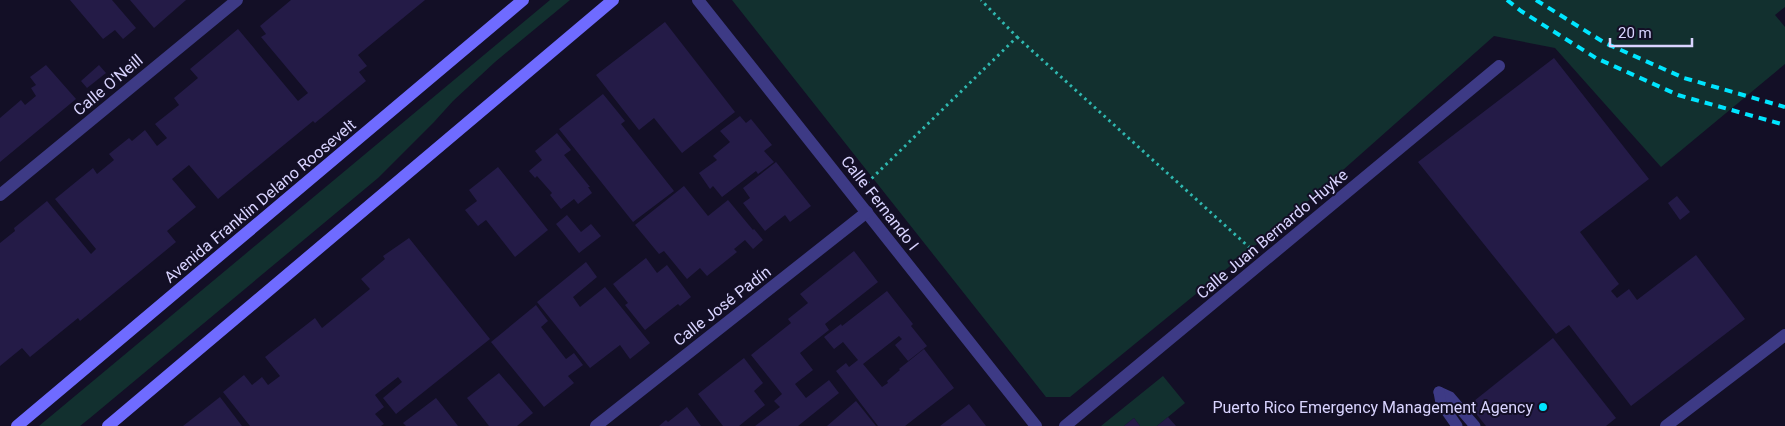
<svg xmlns="http://www.w3.org/2000/svg" width="1785" height="426" font-family="Roboto,sans-serif">
  <style>
    .green { fill: #12302f }
    .building { fill: #241b47 }
    .lines { fill: none; stroke-linecap: round; stroke-linejoin: round }
    .path { stroke: #2fb8b0; stroke-width: 3; stroke-dasharray: 2.5 4; stroke-linecap: butt }
    .service { stroke: #3d3a85; stroke-width: 11 }
    .minor { stroke: #3d3a85; stroke-width: 12 }
    .tertiary { stroke: #3d3a85; stroke-width: 12 }
    .secondary { stroke: #6f6bff; stroke-width: 12 }
    .rail { stroke: #00e5ff; stroke-width: 4; stroke-dasharray: 8 6; stroke-linecap: butt }
    .poi-dot { fill: #00e5ff; stroke: #130f26; stroke-width: 2 }
    .labels { text-anchor: middle; dominant-baseline: central; stroke-width: 4; stroke-linejoin: round; paint-order: stroke }
    .street-label { font-size: 16px; fill: #d9d4ff; stroke: #130f26 }
    .poi-label { font-size: 16px; fill: #d9d4ff; stroke: #130f26; text-anchor: end }
  </style>
  <rect width="100%" height="100%" fill="#130f26"/>
  <!-- green -->
  <g class="green">
    <polygon points="550,0 570,0 495,62 453,101 434,122 378,178 90,418 80,426 39,426"/>
    <polygon points="732,0 1785,0 1785,7 1775,15 1785,27 1785,64 1661,167 1555,48 1494,36 1290,217 1070,397 1046,397"/>
    <polygon points="1163,376 1185,403 1157,426 1140,426 1134,418 1124,426 1101,426"/>
  </g>
  <!-- building -->
  <g class="building">
    <polygon points="70,0 112,0 136,28 123,39 115,30 103,39"/>
    <polygon points="130,0 186,0 154,28"/>
    <polygon points="291,0 425,0 358,55 367,66 359,72 366,81 315,123 313,121 218,199 189,165 172,179 196,207 167,231 176,242 80,321 78,318 30,357 22,348 0,366 0,243 15,231 14,228 47,201 91,254 96,249 55,199 93,168 97,174 114,160 109,154 129,138 132,141 145,130 157,146 167,138 155,124 179,105 174,98 198,78 190,69 238,29 298,101 308,93 261,37 266,34 260,26"/>
    <polygon points="665,22 735,112 682,153 654,118 639,130 596,75"/>
    <polygon points="1554,58 1649,179 1580,232 1619,284 1611,291 1617,298 1629,289 1637,300 1696,255 1745,319 1631,406 1569,325 1556,334 1418,162"/>
    <polygon points="46,65 76,99 0,162 0,118 21,100 25,105 36,96 31,88 36,85 30,77"/>
    <polygon points="99,65 106,73 87,88 81,81"/>
    <polygon points="603,94 625,121 621,124 674,191 633,222 559,129"/>
    <polygon points="740,116 746,123 751,119 772,145 764,151 774,162 758,174 756,171 722,197 713,186 710,189 699,173 717,160 713,156 730,142 720,131"/>
    <polygon points="557,133 571,150 564,155 590,187 588,187 592,193 578,204 574,199 561,209 550,195 552,193 537,176 535,178 529,171 542,160 535,151"/>
    <polygon points="776,162 811,206 790,222 785,215 765,231 743,203 750,198 743,188"/>
    <polygon points="498,167 548,230 515,257 486,220 478,226 465,210 477,201 469,190"/>
    <polygon points="684,186 708,216 728,200 753,230 754,229 763,240 753,249 745,240 734,249 737,252 707,276 700,268 687,279 664,251 659,254 635,225"/>
    <polygon points="1677,196 1690,212 1680,220 1668,203"/>
    <polygon points="567,215 581,232 591,224 601,236 579,253 556,224"/>
    <polygon points="409,238 490,339 396,414 383,398 402,382 398,377 375,395 384,407 375,414 384,424 381,426 250,426 223,392 244,375 252,385 262,377 268,385 280,376 265,357 315,318 322,328 370,289 361,279 385,259 383,256"/>
    <polygon points="854,251 878,282 825,324 829,330 800,353 813,370 795,384 806,398 829,380 839,393 798,426 755,426 780,407 774,401 782,394 751,355 791,323 788,319 808,303 800,294"/>
    <polygon points="646,258 657,273 667,265 691,297 680,306 678,304 645,330 625,305 628,303 613,284"/>
    <polygon points="586,262 597,277 573,297 580,307 605,287 650,343 630,359 620,345 590,368 537,302"/>
    <polygon points="887,291 913,324 911,326 927,346 908,361 895,345 902,339 899,336 863,364 882,387 888,383 887,381 900,370 899,369 924,349 954,388 905,426 878,426 836,371 846,363 849,367 858,360 843,342 834,349 824,337 841,324 842,326"/>
    <polygon points="536,305 548,321 541,327 566,359 574,353 583,365 568,376 574,383 544,407 491,342"/>
    <polygon points="1553,338 1616,418 1606,426 1486,426 1469,405"/>
    <polygon points="744,358 763,383 754,391 765,405 739,426 723,426 698,394"/>
    <polygon points="499,373 533,413 517,426 489,426 467,398"/>
    <polygon points="220,397 242,426 183,426"/>
    <polygon points="436,398 458,426 406,426 403,423"/>
    <polygon points="856,401 876,426 827,426"/>
    <polygon points="969,404 986,426 940,426"/>
    <polygon points="687,407 701,426 659,426 666,420 668,422"/>
    <polygon points="1168,417 1176,426 1157,426"/>
    <polygon points="1134,418 1140,426 1124,426"/>
  </g>
  <g class="lines">
    <!-- path -->
    <g class="path">
      <polyline points="1017,37 1250,248"/>
      <polyline points="867,183 1017,37 981,0"/>
    </g>
    <!-- service -->
    <g class="service">
      <polyline points="1439,392 1450,397 1475,426"/>
      <polyline points="1439,392 1441,403 1457,426"/>
    </g>
    <!-- minor -->
    <g class="minor">
      <polyline points="698,0 1036,426"/>
      <polyline points="0,195 237,0"/>
      <polyline points="596,426 867,212"/>
      <polyline points="1065,426 1499,66"/>
    </g>
    <!-- tertiary -->
    <polyline class="tertiary" points="1666,426 1785,335"/>
    <!-- secondary -->
    <g class="secondary">
      <polyline points="17,426 523,0"/>
      <polyline points="108,426 613,0"/>
    </g>
    <!-- rail -->
    <g class="rail">
      <polyline points="1507,0 1521,11 1596,58 1678,95 1785,125"/>
      <polyline points="1536,0 1605,43 1684,78 1785,107"/>
    </g>
  </g>
  <!-- markers -->
  <circle class="poi-dot" cx="1543" cy="407" r="5"/>
  <g class="labels">
    <!-- street labels -->
    <g class="street-label">
      <text transform="translate(108 85) rotate(-40)">Calle O'Neill</text>
      <text transform="translate(260 201) rotate(-40)">Avenida Franklin Delano Roosevelt</text>
      <text transform="translate(880 203) rotate(52)">Calle Fernando I</text>
      <text transform="translate(1272 234) rotate(-40)">Calle Juan Bernardo Huyke</text>
      <text transform="translate(722 306) rotate(-38)">Calle José Padín</text>
    </g>
    <!-- poi labels -->
    <g class="poi-label">
      <text x="1533" y="407">Puerto Rico Emergency Management Agency</text>
    </g>
  </g>
  <!-- scale -->
  <path d="M1610 38v8h82v-8" fill="none" stroke="#d9d4ff" stroke-width="2.5"/>
  <text x="1618" y="38" font-size="15" fill="#d9d4ff" stroke="#130f26" stroke-width="4" paint-order="stroke">20 m</text>
</svg>
